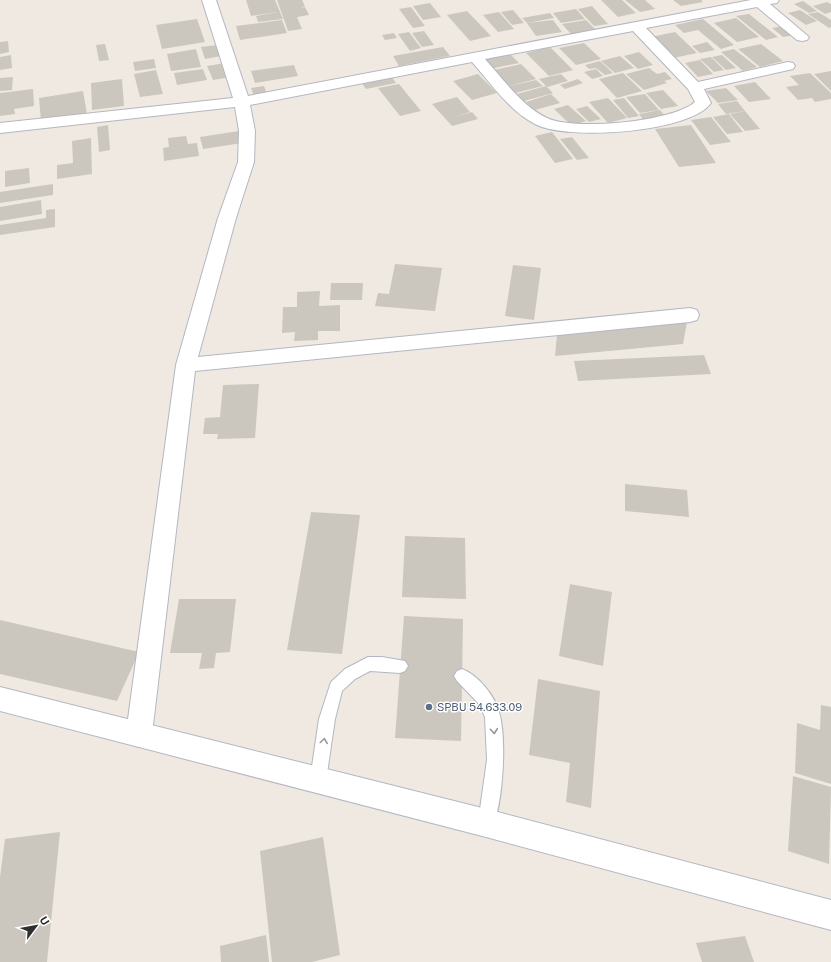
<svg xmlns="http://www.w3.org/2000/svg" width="831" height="962" font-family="'Public Sans',sans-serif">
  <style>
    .building { fill: #cbc7bf }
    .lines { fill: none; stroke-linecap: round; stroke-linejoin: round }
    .lane-casing { stroke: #b4b7c1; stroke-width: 2 }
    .street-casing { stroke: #b4b7c1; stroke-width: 2 }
    .secondary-casing { stroke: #b4b7c1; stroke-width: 2 }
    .lane { fill: #fff; fill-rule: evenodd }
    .street { fill: #fff; fill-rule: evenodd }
    .secondary { fill: #fff; fill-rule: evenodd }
    .oneway { stroke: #969696 }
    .service-dot { fill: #5c6f8a; stroke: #fff; stroke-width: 1.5 }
    .labels { text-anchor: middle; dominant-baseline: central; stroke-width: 3; stroke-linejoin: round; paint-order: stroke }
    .service-label { font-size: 11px; fill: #4e5e75; stroke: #fff; text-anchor: start }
  </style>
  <rect width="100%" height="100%" fill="#efe9e1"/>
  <!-- building -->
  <g class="building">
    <polygon points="246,0 275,0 283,19 258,22 256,16 278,12 251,16"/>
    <polygon points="277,0 302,0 305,6 300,8 305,7 309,15 297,17 302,29 288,31"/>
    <polygon points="601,0 622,0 636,13 618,17"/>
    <polygon points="625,0 645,0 655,9 640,12"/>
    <polygon points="673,0 701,0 703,2 681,6"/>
    <polygon points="803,1 817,11 809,13 794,4"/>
    <polygon points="827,2 831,4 831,12 825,14 813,6"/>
    <polygon points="430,3 441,17 423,20 413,6"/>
    <polygon points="592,6 608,24 594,26 578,9"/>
    <polygon points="411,7 425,26 413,28 399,9"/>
    <polygon points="576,9 585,19 561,23 553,13"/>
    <polygon points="513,10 524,23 512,25 501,12"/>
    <polygon points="800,10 817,21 806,25 788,13"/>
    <polygon points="467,11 491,36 470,41 447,15"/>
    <polygon points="499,12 514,29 498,32 483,15"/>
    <polygon points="818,12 831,20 831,27 829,28 808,14"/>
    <polygon points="550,13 554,18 527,23 522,18"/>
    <polygon points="749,14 778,37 766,40 736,16"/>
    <polygon points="736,18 759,37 737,42 714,23"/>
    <polygon points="197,19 205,42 162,49 156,25"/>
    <polygon points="703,19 734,45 721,49 698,30 684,33 675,25"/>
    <polygon points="282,20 287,33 240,40 236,26"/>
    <polygon points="553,20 562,32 536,36 527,23"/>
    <polygon points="586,20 595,29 571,34 562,24"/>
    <polygon points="783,26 795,35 783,37 772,28"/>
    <polygon points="424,31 434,45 422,47 412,33"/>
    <polygon points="409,32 421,48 410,51 398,34"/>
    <polygon points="675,32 697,53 673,58 651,37"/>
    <polygon points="394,33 397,38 385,40 382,35"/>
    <polygon points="8,41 9,52 0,54 0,42"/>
    <polygon points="707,42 715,50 700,53 692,46"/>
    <polygon points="584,43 601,59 576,65 559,48"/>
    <polygon points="105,44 109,60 99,61 96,45"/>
    <polygon points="761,44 783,61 760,67 738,49"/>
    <polygon points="218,45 222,56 205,59 201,47"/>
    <polygon points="443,47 450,56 399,66 393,56"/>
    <polygon points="550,47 573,70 549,76 526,53"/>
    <polygon points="196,49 201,67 171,71 167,54"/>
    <polygon points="734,49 757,67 743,71 721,52"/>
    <polygon points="639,52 653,65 638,69 624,56"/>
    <polygon points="510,54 519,63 490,69 482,60"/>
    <polygon points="11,55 12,68 0,70 0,57"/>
    <polygon points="722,55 736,68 726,70 712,57"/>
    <polygon points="620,56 634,68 615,73 601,61"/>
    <polygon points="711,57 724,70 714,72 700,59"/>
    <polygon points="154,59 156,68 135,71 133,62"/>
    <polygon points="700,60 713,74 698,77 685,63"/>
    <polygon points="600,61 613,73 605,75 596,68 589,69 585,65"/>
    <polygon points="225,63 231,77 213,80 207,66"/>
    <polygon points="521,64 536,79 509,86 494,70"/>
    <polygon points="294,65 298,76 255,83 251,71"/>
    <polygon points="649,68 657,74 665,72 672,79 664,81 667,83 644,90 626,74"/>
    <polygon points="203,69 207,80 177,85 174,73"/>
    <polygon points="596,69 603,76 592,79 584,72"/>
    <polygon points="156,70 163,94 140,97 134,74"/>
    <polygon points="831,71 831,91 814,74"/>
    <polygon points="623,73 642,91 617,98 599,79"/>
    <polygon points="810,73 831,93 831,99 815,102 812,98 798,100 786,87 799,85 790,76"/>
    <polygon points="478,74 497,93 472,100 453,81"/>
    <polygon points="561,74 568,81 547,87 539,79"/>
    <polygon points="391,76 396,83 366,89 361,82"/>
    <polygon points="13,77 12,90 0,91 0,78"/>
    <polygon points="122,79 124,106 92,110 91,83"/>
    <polygon points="578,79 583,83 565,89 560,85"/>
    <polygon points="536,80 543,86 511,94 505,87"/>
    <polygon points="755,82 771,99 749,102 734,86"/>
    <polygon points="399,84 421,111 400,116 378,88"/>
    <polygon points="264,86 267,94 254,96 251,88"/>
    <polygon points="546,86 553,93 524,101 517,94"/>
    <polygon points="726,88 738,100 718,103 706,91"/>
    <polygon points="33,89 34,106 14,109 15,114 0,116 0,93"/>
    <polygon points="663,90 678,106 661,109 646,93"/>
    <polygon points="83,91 87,114 41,121 39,98"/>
    <polygon points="551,94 560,103 535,110 526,102"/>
    <polygon points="645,94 659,110 640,113 626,97"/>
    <polygon points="457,97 470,112 450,118 472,112 478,119 452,126 432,104"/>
    <polygon points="608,98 627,118 608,123 589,102"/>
    <polygon points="624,98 639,116 628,118 613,100"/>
    <polygon points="737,101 745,111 726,114 718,104"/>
    <polygon points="568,105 586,121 572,126 554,109"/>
    <polygon points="587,106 601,119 589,122 576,109"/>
    <polygon points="660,110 666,117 644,121 639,114"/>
    <polygon points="745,111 760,129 745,131 730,114"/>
    <polygon points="729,114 743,132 727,134 713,117"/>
    <polygon points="711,117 731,142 710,145 691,120"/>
    <polygon points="108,125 110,150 99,152 97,127"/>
    <polygon points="691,125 716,163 679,167 655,129"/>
    <polygon points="239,131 242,143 203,149 200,137"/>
    <polygon points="552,132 573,159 555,163 535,136"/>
    <polygon points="186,136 188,144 197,143 199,156 164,161 163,148 169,147 168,138"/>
    <polygon points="572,137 589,158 577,160 560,139"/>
    <polygon points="91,138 92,174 57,179 57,165 73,163 72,141"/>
    <polygon points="29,168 30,183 5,187 5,171"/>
    <polygon points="53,184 53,195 0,203 0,192"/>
    <polygon points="41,200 42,214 0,221 0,207"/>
    <polygon points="55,209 55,227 0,235 0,225 46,218 46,210"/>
    <polygon points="395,264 442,268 435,311 375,306 378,293 389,294"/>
    <polygon points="513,265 541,268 534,320 505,316"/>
    <polygon points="331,283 363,283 362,300 330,300"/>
    <polygon points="320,291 319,306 340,305 340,331 318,331 318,340 294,341 295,332 282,333 283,307 297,307 297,292"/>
    <polygon points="687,322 683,344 555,356 557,335"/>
    <polygon points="704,355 711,374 578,381 574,361"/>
    <polygon points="259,384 255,438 217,439 218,434 203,434 205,418 220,417 223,385"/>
    <polygon points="625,484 687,490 689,517 625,511"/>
    <polygon points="311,512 360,515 342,654 287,650"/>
    <polygon points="405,536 465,538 466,599 402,597"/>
    <polygon points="570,584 612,592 603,666 559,656"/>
    <polygon points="179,599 236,599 230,652 216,653 214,668 199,669 202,653 170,653"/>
    <polygon points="404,616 463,619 461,741 395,738"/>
    <polygon points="0,620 139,652 117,701 0,674"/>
    <polygon points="538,679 600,691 591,808 566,802 570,763 529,755"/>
    <polygon points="821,705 831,707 831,784 795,773 797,723 820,730"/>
    <polygon points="793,776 831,787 829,864 788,851"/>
    <polygon points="60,832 47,962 0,962 0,877 5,839"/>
    <polygon points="323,837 340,955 312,962 272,962 260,851"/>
    <polygon points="266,935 269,962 221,962 220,946"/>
    <polygon points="745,936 754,962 702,962 696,943"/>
  </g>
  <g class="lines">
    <!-- lane casing -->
    <g class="lane-casing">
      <g id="lane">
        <polygon points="368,657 382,657 405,661 408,666 405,671 400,673 370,671 355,679 342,691 335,719 326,780 324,786 318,788 312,786 310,780 319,719 331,682 345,669"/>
        <path d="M 462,669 C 478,675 495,696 499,712 C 507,739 503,803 492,829 L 486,831 L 480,829 L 478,823 L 487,760 L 485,717 L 479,704 L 457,681 L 454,676 L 457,671 Z"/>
      </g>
    </g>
    <!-- street casing -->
    <g class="street-casing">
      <path id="street" d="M 202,0 L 216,0 L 248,96 L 751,0 L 779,0 L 777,3 L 770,4 L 809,37 L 807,40 L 802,41 L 797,40 L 757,7 L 646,28 L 698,82 L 788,62 L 793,63 L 795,66 L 793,69 L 704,89 L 711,103 C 690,133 566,141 535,124 C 509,111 491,83 472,62 L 250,105 L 255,131 L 254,162 L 236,218 L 198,357 L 690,308 L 697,310 L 699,315 L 697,320 L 690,322 L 195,371 L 152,734 L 148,743 L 139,747 L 130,743 L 126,734 L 176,365 L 218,218 L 238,162 L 239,131 L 235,107 L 0,133 L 0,123 L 233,98 ZM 633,31 L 688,89 L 695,102 C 673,122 573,131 547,118 C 522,106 503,79 485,59 Z"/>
    </g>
    <!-- secondary casing -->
    <g class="secondary-casing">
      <polygon id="secondary" points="0,687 486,809 831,900 831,930 486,837 0,711"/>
    </g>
    <!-- lane -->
    <use href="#lane" class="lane"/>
    <!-- street -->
    <use href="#street" class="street"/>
    <!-- secondary -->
    <use href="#secondary" class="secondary"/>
  </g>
  <!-- one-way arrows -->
  <defs><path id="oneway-chevron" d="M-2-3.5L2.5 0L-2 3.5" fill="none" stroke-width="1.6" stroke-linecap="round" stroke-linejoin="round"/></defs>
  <g class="oneway">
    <use href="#oneway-chevron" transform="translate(494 731) rotate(85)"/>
    <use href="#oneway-chevron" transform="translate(324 741) rotate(-82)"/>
  </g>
  <!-- markers -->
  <circle class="service-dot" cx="429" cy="707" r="4"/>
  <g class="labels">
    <!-- service labels -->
    <g class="service-label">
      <text x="437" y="707">SPBU 54.633.09</text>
    </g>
  </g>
  <!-- north arrow -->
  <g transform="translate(36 926) rotate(58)" stroke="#ffffff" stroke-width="3" paint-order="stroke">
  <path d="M0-3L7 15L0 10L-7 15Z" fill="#2e2e2e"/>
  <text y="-6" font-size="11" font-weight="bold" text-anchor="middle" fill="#2e2e2e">U</text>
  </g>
</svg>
